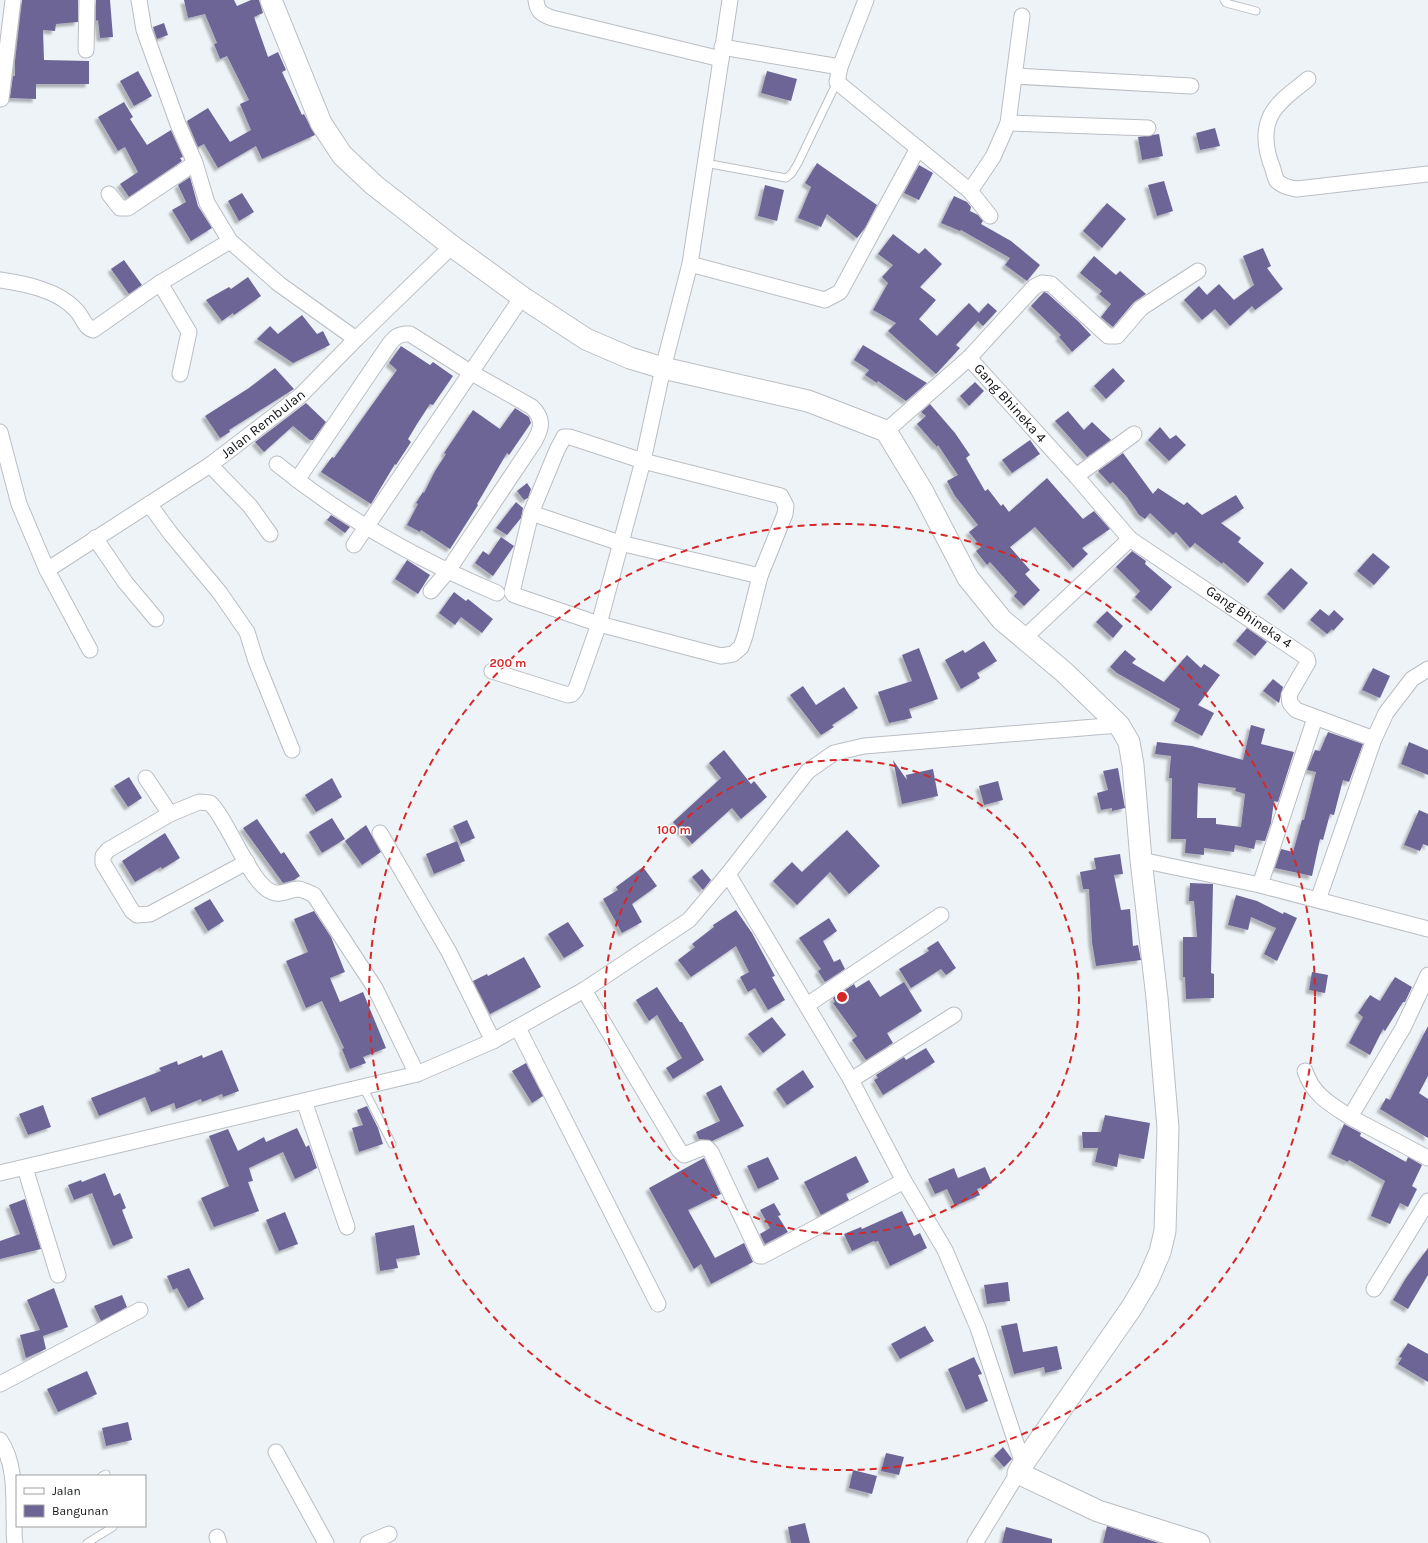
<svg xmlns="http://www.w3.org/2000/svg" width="1428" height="1543" font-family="Karla,sans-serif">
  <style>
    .building { fill: #6e6597; fill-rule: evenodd; filter: url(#shadow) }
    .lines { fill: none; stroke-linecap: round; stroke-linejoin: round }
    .lane-casing { stroke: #babec3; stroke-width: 9 }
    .street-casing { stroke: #babec3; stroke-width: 17 }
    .secondary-casing { stroke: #babec3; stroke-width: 23 }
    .lane { stroke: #fff; stroke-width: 7 }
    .street { stroke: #fff; stroke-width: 15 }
    .secondary { stroke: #fff; stroke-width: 21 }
    .ring { fill: none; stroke: #d62828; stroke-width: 2; stroke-dasharray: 7 5 }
    .labels { text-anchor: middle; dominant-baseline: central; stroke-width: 3; stroke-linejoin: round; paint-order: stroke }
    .street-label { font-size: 14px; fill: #0d0f11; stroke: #fff }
    .centre { fill: #d62828; stroke: #fff; stroke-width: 2 }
    .ring-label { font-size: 12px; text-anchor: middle; font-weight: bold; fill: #d62828; stroke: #fff; stroke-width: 3; stroke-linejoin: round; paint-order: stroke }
  </style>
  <defs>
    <filter id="shadow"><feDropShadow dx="-3.5" dy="3.5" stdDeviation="1" flood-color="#0004"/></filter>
  </defs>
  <rect width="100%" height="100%" fill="#eef3f8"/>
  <!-- building -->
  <g class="building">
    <polygon points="22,0 78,0 78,22 56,24 55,31 43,30 44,60 89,61 89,84 36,84 36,99 10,98 13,76 15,76 15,61"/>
    <polygon points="96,0 110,0 113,37 100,38 98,20 96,21"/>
    <polygon points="184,0 234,0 237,6 251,0 259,0 263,13 254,17 268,57 278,52 286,70 282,72 302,115 304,114 315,135 262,159 256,146 218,168 204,144 198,147 187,121 208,108 230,142 251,130 240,104 249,100 227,56 220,59 214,44 217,43 205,14 188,18"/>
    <polygon points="164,23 168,35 157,39 153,27"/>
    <polygon points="138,71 152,96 134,106 120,81"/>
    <polygon points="767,71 797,79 791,101 761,93"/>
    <polygon points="124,102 133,117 130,119 147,145 171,130 183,157 180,158 182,161 129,197 120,184 138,172 125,147 118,151 98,117"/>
    <polygon points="1215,128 1220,146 1200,150 1196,133"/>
    <polygon points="1159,134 1163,156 1142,160 1138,137"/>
    <polygon points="817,163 877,205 865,228 857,238 827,214 821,227 798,218 811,187 805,183"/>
    <polygon points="919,165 933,173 919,200 904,193"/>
    <polygon points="190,177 198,206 212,228 191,241 172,210 186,202 178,185"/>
    <polygon points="1164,181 1173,211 1157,216 1148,185"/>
    <polygon points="765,185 784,190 777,221 758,216"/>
    <polygon points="242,193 254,212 239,221 228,201"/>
    <polygon points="954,196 967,202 971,207 970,211 978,215 983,221 981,224 1011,241 1040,265 1027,281 1005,265 1010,258 961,230 960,231 941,223"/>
    <polygon points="1107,203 1126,219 1102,248 1083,231"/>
    <polygon points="893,234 919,254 925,248 942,264 920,287 936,300 919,319 937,336 969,303 979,313 988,303 997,311 983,326 978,321 956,345 960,348 936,374 888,331 896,323 873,310 888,283 882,277 893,265 878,254"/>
    <polygon points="1263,248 1271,266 1267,268 1283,289 1255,310 1252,306 1230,326 1215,309 1202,320 1184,300 1199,286 1207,295 1219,284 1234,300 1254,285 1243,256"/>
    <polygon points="1094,256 1116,275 1120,271 1146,294 1134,302 1113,327 1101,317 1111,304 1099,294 1102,291 1080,273"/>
    <polygon points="124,260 142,285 129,294 111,269"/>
    <polygon points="248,277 261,296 234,315 233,313 222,321 206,300 229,287 231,289"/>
    <polygon points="1044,292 1047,293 1079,322 1091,335 1072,352 1059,337 1061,335 1031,306"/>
    <polygon points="302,315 317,334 323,331 330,345 293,363 257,339 270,326 278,334"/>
    <polygon points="863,345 927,383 906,401 878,381 877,383 865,375 869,370 854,360"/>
    <polygon points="401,346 430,365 433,362 453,376 433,405 430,404 417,424 408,439 411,442 396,465 395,464 371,504 321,472 332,457 334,458 397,370 389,363"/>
    <polygon points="275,368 294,389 229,430 230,432 220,438 205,416 249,388"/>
    <polygon points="1113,368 1125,381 1106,399 1094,386"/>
    <polygon points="975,382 984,391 969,406 960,396"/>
    <polygon points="306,403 326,422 313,440 310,440 293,426 264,452 255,442"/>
    <polygon points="930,404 955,433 970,455 966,458 985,491 988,489 1001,506 1003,504 1009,512 1047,478 1083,519 1094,511 1110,529 1082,548 1088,554 1073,568 1035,527 1010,547 1030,570 1025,574 1040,590 1024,606 1014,596 1017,592 990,562 987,565 976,551 981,547 969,532 978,525 955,496 947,481 958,475 938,445 937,447 917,424 926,416 921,412"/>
    <polygon points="515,408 529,417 531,423 509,455 507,453 477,504 478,505 450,549 421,530 420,532 407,525 418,504 416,503 423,492 424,493 435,471 446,454 444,453 473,410 500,429"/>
    <polygon points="1068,411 1084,430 1092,422 1111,440 1087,457 1055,421"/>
    <polygon points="1160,427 1170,439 1176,435 1186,445 1169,461 1148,440"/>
    <polygon points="1030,440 1040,454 1012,473 1002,460"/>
    <polygon points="1123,453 1153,494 1158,488 1184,505 1187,502 1202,515 1236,495 1244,508 1221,523 1241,538 1238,542 1264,563 1248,583 1223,562 1222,564 1195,543 1190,548 1176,532 1173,535 1150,513 1145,519 1139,515 1127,497 1113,482 1110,484 1098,471"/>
    <polygon points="527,483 531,489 528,498 524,500 517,491"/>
    <polygon points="516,502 523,508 521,518 507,535 496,528"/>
    <polygon points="331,515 350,527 345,533 327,520"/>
    <polygon points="501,537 514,546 493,576 475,563 483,551 489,555"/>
    <polygon points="1132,551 1146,561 1145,564 1172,587 1151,611 1135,597 1140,591 1116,567"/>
    <polygon points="1373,553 1390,567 1374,585 1357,571"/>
    <polygon points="407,560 430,575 418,594 395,579"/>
    <polygon points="1291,568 1308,583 1284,610 1267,594"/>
    <polygon points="454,592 466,601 468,599 493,619 482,633 461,617 455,625 439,613"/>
    <polygon points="1320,609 1329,616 1334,610 1344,619 1333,631 1332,629 1327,634 1310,620"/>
    <polygon points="1107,611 1123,626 1113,638 1096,622"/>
    <polygon points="1247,628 1267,642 1255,656 1236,641"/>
    <polygon points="984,641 997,661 977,673 980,678 961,689 945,660 963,650 965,653"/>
    <polygon points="919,648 938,699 909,709 912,718 889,723 878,692 912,681 902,655"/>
    <polygon points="1125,650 1136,659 1132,663 1164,682 1187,655 1201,668 1204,664 1220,675 1198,705 1214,713 1202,736 1174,721 1180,709 1117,673 1110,667"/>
    <polygon points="1373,668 1390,676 1380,698 1362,690"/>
    <polygon points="1273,679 1283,687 1279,703 1263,691"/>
    <polygon points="803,686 816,705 844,687 858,708 832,725 834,727 821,735 790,695"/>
    <path d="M 1251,725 L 1265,729 L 1261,744 L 1294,752 L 1278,802 L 1274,801 L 1271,823 L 1265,841 L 1256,840 L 1254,849 L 1235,845 L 1234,852 L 1204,848 L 1204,855 L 1185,853 L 1186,839 L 1171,839 L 1172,778 L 1169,778 L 1171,756 L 1155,754 L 1157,742 L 1192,746 L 1243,760 ZM 1198,783 L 1236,788 L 1235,791 L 1245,794 L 1241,827 L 1216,824 L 1216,818 L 1197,818 Z"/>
    <polygon points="1328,732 1363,744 1349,782 1343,780 1334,815 1330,814 1323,840 1320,839 1312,876 1275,868 1281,849 1293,852 1302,820 1304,820 1316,772 1307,770 1315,750 1320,751"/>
    <polygon points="1409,742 1428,750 1428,775 1401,764"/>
    <polygon points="724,750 751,784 754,781 767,797 741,819 732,808 692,844 673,822 721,778 709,763"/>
    <polygon points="893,760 907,780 906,775 933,769 938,796 902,804"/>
    <polygon points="1118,768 1125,808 1112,811 1112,808 1101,810 1097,793 1108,790 1103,771"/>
    <polygon points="129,777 142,798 128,807 114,786"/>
    <polygon points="332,778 342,797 316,812 305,795"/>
    <polygon points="998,781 1003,800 984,805 979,786"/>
    <polygon points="1419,810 1428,814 1428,846 1423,844 1420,851 1404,845"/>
    <polygon points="332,818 345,839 322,853 309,832"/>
    <polygon points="257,819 281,854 284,852 300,876 294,880 283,883 243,828"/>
    <polygon points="467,820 475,838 461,844 453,826"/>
    <polygon points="366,825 381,852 362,865 345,841"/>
    <polygon points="847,830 880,866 849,894 830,872 797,905 773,881 792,862 802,872"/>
    <polygon points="165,833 180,858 162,869 161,867 135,882 122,861"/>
    <polygon points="457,841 465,861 434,874 426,854"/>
    <polygon points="1120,854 1123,874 1114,875 1121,910 1130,909 1133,946 1138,945 1141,960 1096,966 1092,942 1089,889 1083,889 1080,872 1096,869 1094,858"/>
    <polygon points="643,867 657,886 632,904 642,922 622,933 603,899 618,890 616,887"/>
    <polygon points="702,869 711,880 703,890 692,877"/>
    <polygon points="1190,883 1213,884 1211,973 1214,974 1214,998 1186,999 1185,977 1183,977 1183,937 1197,937 1194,901 1189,901"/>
    <polygon points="1236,895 1257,901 1283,914 1284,912 1297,918 1277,961 1264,954 1276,928 1251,917 1248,930 1228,925"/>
    <polygon points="210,899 224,921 208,931 194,908"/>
    <polygon points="736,910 752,933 775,976 772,977 785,1000 768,1010 755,988 748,992 740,977 749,972 736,946 691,977 678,960 695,947 692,944 714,927 713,925"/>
    <polygon points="314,911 331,937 345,972 330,978 340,1002 363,992 386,1048 363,1057 366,1063 350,1069 342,1049 344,1048 322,1001 306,1008 286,961 308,952 294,919"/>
    <polygon points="829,918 837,931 823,941 834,962 840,959 845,969 825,982 818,971 821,969 799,938"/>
    <polygon points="568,922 584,946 564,958 548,934"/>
    <polygon points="938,941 956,968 946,975 941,969 911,988 899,969 929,951 927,948"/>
    <polygon points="524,957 541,987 490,1014 473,981 487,974 488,976"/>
    <polygon points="1312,972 1328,975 1325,993 1309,990"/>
    <polygon points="1395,977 1412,987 1405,1002 1403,1002 1385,1031 1383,1029 1370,1055 1349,1043 1363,1017 1358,1013 1370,995 1380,1001"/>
    <polygon points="869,980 880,997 904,982 922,1011 887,1033 893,1043 866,1060 852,1040 857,1036 833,1003 835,1002 833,998 854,984 856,988"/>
    <polygon points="657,987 680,1022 682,1022 704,1060 673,1079 666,1068 682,1058 657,1015 649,1021 636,1000"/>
    <polygon points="772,1017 786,1035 763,1053 748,1034"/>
    <polygon points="1428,1026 1428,1076 1419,1093 1428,1099 1428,1138 1380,1109 1386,1098 1390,1100"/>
    <polygon points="926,1048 935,1062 883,1095 874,1080 878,1078 876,1075 904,1057 906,1060"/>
    <polygon points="222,1050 239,1091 223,1097 222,1094 202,1102 201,1099 176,1109 174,1103 151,1112 145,1097 99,1116 91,1098 161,1071 159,1068 177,1061 178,1065 202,1055 203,1058"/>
    <polygon points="526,1063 543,1096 532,1103 512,1071"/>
    <polygon points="803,1070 814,1087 787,1105 776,1089"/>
    <polygon points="721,1085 744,1126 712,1141 699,1139 696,1132 720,1121 706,1093"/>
    <polygon points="43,1105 51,1127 28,1135 19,1114"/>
    <polygon points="367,1106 378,1128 383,1144 359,1152 352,1128 363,1125 357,1110"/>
    <polygon points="1105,1115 1150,1123 1144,1159 1119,1154 1117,1167 1095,1162 1098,1148 1083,1148 1082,1132 1101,1132"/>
    <polygon points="1344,1124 1361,1133 1360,1136 1406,1162 1408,1157 1422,1165 1412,1186 1417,1189 1408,1207 1400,1203 1390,1224 1371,1216 1385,1181 1349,1160 1348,1162 1331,1154"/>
    <polygon points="297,1128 306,1147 309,1145 317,1168 295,1179 283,1152 249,1168 253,1181 248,1182 259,1211 214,1227 201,1198 229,1186 209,1136 228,1129 238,1151 264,1137 266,1142"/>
    <polygon points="856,1156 869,1182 846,1194 849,1200 821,1215 804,1182"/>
    <polygon points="768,1157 779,1179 758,1189 747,1166"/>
    <polygon points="704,1158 721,1194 688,1210 715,1258 744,1243 753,1262 711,1284 701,1264 694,1269 649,1188"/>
    <polygon points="985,1167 992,1183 977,1189 980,1195 955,1206 947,1189 935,1194 928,1179 954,1168 958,1178"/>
    <polygon points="105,1173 114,1196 120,1193 126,1208 122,1210 133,1238 113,1246 92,1193 74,1200 68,1185 81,1180 82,1182"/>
    <polygon points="25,1199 41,1249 0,1259 0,1241 20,1234 9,1205"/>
    <polygon points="774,1203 781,1215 778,1216 788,1232 765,1244 760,1234 770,1228 760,1210"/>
    <polygon points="902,1211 914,1236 920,1233 927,1248 890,1266 878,1241 875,1242 874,1241 852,1251 844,1234 861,1227 862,1229"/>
    <polygon points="285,1212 298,1244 279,1251 266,1220"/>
    <polygon points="414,1225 420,1255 396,1259 398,1268 380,1271 375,1233"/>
    <polygon points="1428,1248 1428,1275 1408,1309 1393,1300 1406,1278"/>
    <polygon points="189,1268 204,1299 188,1308 177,1288 173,1290 167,1276"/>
    <polygon points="1008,1282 1010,1301 987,1304 984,1285"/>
    <polygon points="54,1288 68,1327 43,1336 46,1349 26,1358 20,1335 40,1330 27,1300"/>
    <polygon points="122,1295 127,1307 101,1321 94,1306"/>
    <polygon points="1017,1323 1023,1352 1057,1346 1062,1369 1045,1373 1044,1367 1014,1374 1001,1326"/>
    <polygon points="925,1326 934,1341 900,1359 891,1344"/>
    <polygon points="1408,1343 1428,1354 1428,1382 1398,1364 1402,1358 1399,1357"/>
    <polygon points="974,1357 982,1374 978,1375 988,1401 966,1410 948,1369"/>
    <polygon points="87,1371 97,1394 58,1412 47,1389"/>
    <polygon points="128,1422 132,1440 106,1446 102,1428"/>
    <polygon points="1003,1447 1012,1459 1004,1467 994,1456"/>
    <polygon points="886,1453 904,1457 899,1475 881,1471"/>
    <polygon points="853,1470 877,1476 872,1494 849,1488"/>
    <polygon points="805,1523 810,1543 791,1543 788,1527"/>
    <polygon points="1107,1526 1159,1543 1103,1543"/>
    <polygon points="1006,1527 1052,1539 1052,1543 1002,1543"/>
  </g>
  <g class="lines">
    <!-- lane casing -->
    <g class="lane-casing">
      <g id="lane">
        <polyline points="1224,0 1226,3 1256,11"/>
        <polyline points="705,163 786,178 792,173 798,163 837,82"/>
        <polyline points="363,1087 392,1144"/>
        <polyline points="102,1476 106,1474"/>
        <polyline points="87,1543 113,1527"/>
      </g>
    </g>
    <!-- street casing -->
    <g class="street-casing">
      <g id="street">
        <polyline points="139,0 144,30 178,124 195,163 207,203 230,241 279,284 356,339"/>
        <path d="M 536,0 C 537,11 541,14 552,18 L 721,59"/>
        <polyline points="866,0 840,67 837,82 970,191 990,216"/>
        <polyline points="722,47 840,67"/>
        <polyline points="86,50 87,0"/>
        <polyline points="1014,76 1191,86"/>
        <path d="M 1308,79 C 1296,89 1278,101 1271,115 C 1262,133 1266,152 1273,169 C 1274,173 1275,178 1277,181 C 1282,186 1290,188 1297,189 L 1428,174"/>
        <polyline points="1,99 13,0"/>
        <polyline points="1008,123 1148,128"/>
        <polyline points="970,191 993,157 1008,123 1022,16"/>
        <polyline points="109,194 120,208 128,208 195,163"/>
        <polyline points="690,264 825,300 840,292 918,148"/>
        <path d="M 0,280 C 26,284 58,290 76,310 C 83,317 84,327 93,330 L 160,283 L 230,241"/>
        <polyline points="160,283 189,332 180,374"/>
        <polyline points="969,358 1076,476 1130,539 1307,658 1308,662 1289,695 1290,703 1296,710 1374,739"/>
        <polyline points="886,431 969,358 1034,287 1042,283 1051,284 1108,336 1117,336 1141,308 1198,271"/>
        <polyline points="0,432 19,504 47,570 90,650"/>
        <polygon points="564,437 570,437 643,461 781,496 786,506 785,514 760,576 745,636 741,647 733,654 721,656 599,624 514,595 512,592 531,513 557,450"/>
        <path d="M 277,464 C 342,517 419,560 497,593"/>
        <polyline points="210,465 250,506 270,534"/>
        <polyline points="1076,476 1134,434"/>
        <path d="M 297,480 L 388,346 C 394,338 398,333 410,334 L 470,372 L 532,407 C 544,419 542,428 534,442 L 447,572 L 431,591"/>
        <polyline points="149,504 171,534 220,593 247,632 256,661 292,750"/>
        <polyline points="531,513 620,543 760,576"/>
        <polyline points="95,538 125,582 156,619"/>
        <polyline points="354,545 522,297"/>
        <polyline points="47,570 210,465 300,396 356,339 452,246"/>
        <polyline points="1023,639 1130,539"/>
        <polyline points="492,671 568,695 572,694 576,689 599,624 643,461 663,368 690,264 730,0"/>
        <path d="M 146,778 L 170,814 L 199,802 L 210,803 C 228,820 251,885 272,892 C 281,896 290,889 299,889 C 304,890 310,893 314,895 L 375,988 L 417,1074"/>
        <polyline points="170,814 108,850 103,856 103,863 132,911 137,915 150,914 247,862"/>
        <polyline points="380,833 449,952 493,1041"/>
        <polyline points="1141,860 1260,885 1428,929"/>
        <polyline points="728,874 851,1080 904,1181 945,1250 978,1328 1023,1464"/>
        <polyline points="1260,885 1315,718"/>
        <polyline points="1318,900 1374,739 1386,713 1412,679 1428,669"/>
        <polyline points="1428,975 1403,1028 1350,1117 1428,1158"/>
        <polyline points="584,990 679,1150 684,1155 702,1148 707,1148 711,1152 760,1256 762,1256 904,1181"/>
        <polyline points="807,1005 941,915"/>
        <polyline points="518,1028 658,1304"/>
        <path d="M 1305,1071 C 1313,1095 1330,1104 1350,1117"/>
        <polyline points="851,1080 954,1015"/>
        <polyline points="304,1101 347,1227"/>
        <polyline points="25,1168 58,1275"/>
        <polyline points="0,1173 417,1074 493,1041 584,990 689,920 728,874 808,771 834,753 864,746 1119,725"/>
        <polyline points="1374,1289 1428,1201"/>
        <polyline points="0,1384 140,1310"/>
        <path d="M 0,1440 C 15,1462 14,1493 14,1518 C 15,1527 13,1534 15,1543"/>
        <polyline points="276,1452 326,1543"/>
        <polyline points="217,1537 219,1543"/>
        <polyline points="368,1543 389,1534"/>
        <polyline points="975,1543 1018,1473"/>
      </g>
    </g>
    <!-- secondary casing -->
    <g class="secondary-casing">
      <polyline id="secondary" points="271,0 321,123 342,155 374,185 452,246 522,297 586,339 630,358 663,368 808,401 886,431 923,492 968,578 1002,620 1064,672 1119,725 1129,742 1133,765 1141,860 1157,998 1168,1128 1165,1231 1160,1252 1148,1280 1132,1307 1023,1464 1018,1473 1098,1511 1199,1543"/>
    </g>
    <!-- lane -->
    <use href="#lane" class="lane"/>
    <!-- street -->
    <use href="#street" class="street"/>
    <!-- secondary -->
    <use href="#secondary" class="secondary"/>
  </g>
  <!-- distance rings -->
  <g class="ring">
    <circle cx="842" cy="997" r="237"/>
    <circle cx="842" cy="997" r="473"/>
  </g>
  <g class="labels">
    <!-- street labels -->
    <g class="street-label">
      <text transform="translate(1010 403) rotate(48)">Gang Bhineka 4</text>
      <text transform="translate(263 424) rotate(-38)">Jalan Rembulan</text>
      <text transform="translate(1249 617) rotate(34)">Gang Bhineka 4</text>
    </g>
  </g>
  <circle cx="842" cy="997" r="6" class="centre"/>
  <g class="ring-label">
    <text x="508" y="667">200 m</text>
    <text x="674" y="834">100 m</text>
  </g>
  <!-- legend -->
  <rect x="16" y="1475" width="130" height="52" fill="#ffffff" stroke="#9e9fa0"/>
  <rect x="24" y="1488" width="20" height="6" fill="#ffffff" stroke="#9e9fa0"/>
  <text x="52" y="1495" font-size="12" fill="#0d0f11">Jalan</text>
  <rect x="24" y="1505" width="20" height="12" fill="#6e6597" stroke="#9e9fa0"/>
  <text x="52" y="1515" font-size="12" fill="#0d0f11">Bangunan</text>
</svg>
